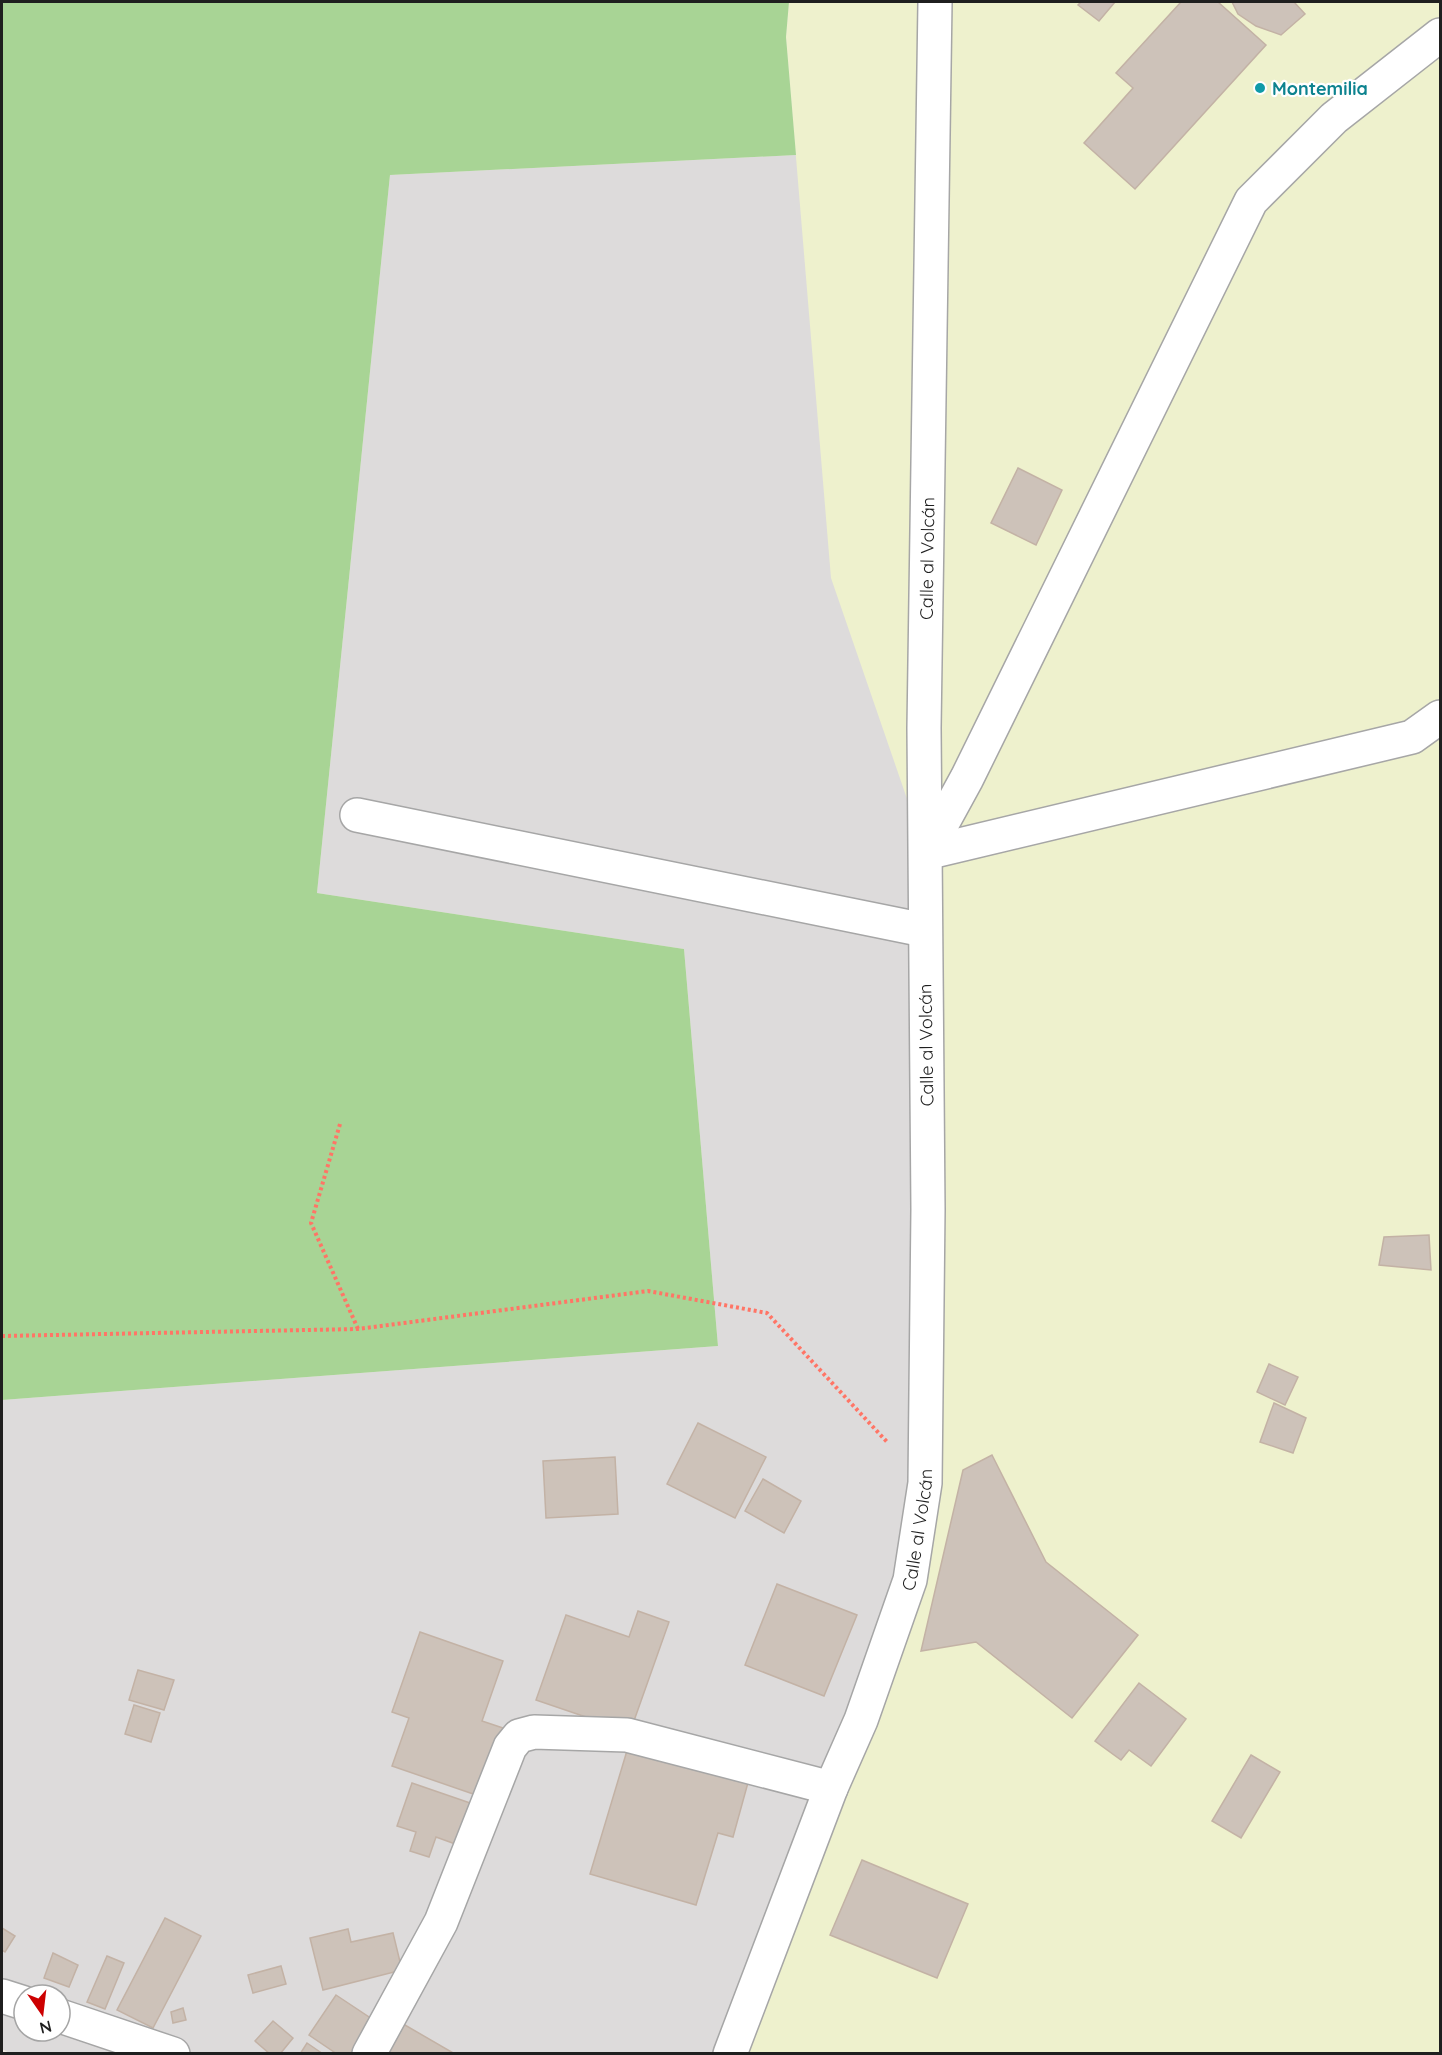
<svg xmlns="http://www.w3.org/2000/svg" width="1442" height="2055" font-family="Quicksand,sans-serif">
  <style>
    .residential { fill: #dddbdb; fill-rule: evenodd }
    .farmland { fill: #eef1cd }
    .forest { fill: #a8d495 }
    .building { fill: #cdc2b9; stroke: #c3b2a5; stroke-width: 1.5 }
    .lines { fill: none; stroke-linecap: round; stroke-linejoin: round }
    .minor-casing { stroke: #a6a6a6; stroke-width: 36 }
    .tertiary-casing { stroke: #a6a6a6; stroke-width: 36 }
    .path { stroke: #ff7566; stroke-width: 4; stroke-dasharray: 3 3; stroke-linecap: butt }
    .minor { stroke: #fff; stroke-width: 33 }
    .tertiary { stroke: #fff; stroke-width: 33 }
    .culture-dot { fill: #0f9aa8; stroke: #fff; stroke-width: 2 }
    .labels { text-anchor: middle; dominant-baseline: central; stroke-width: 4.5; stroke-linejoin: round; paint-order: stroke }
    .culture-label { font-size: 18px; font-weight: bold; fill: #0d838f; stroke: #fff; text-anchor: start }
    .street-label { font-size: 18px; fill: #1f1f1f; stroke: #fff }
  </style>
  <rect width="100%" height="100%" fill="#f0ece4"/>
  <!-- residential -->
  <path class="residential" d="M 796,155 L 926,853 L 921,1521 L 730,2053 L 11,2054 L 2,2049 L 2,1400 L 718,1346 L 684,949 L 317,893 L 390,175 ZM 24,1995 L 60,1995 L 60,2031 L 24,2031 Z"/>
  <!-- farmland -->
  <polygon class="farmland" points="789,2 1440,2 1440,2053 730,2054 910,1580 926,854 831,578 786,37"/>
  <!-- forest -->
  <polygon class="forest" points="2,2 789,2 786,37 796,155 390,175 317,893 684,949 718,1346 2,1400"/>
  <!-- building -->
  <g class="building">
    <polygon points="1081,2 1115,2 1099,21 1078,5"/>
    <polygon points="1181,2 1218,2 1266,45 1135,189 1084,143 1133,88 1116,73"/>
    <polygon points="1232,2 1294,2 1305,14 1281,35 1256,26 1238,14"/>
    <polygon points="1018,468 1062,490 1036,545 991,523"/>
    <polygon points="1429,1235 1431,1270 1379,1265 1384,1237"/>
    <polygon points="1269,1364 1298,1377 1285,1405 1257,1392"/>
    <polygon points="1274,1403 1306,1418 1293,1453 1260,1442"/>
    <polygon points="698,1423 766,1457 735,1518 667,1484"/>
    <polygon points="992,1455 1046,1562 1138,1635 1072,1718 976,1642 921,1651 963,1470"/>
    <polygon points="615,1457 618,1514 546,1518 543,1461"/>
    <polygon points="763,1479 801,1501 784,1533 745,1511"/>
    <polygon points="777,1584 857,1615 824,1696 745,1665"/>
    <polygon points="638,1611 669,1622 630,1732 536,1700 566,1615 629,1637"/>
    <polygon points="420,1632 503,1661 482,1721 503,1728 479,1796 392,1766 409,1718 392,1712"/>
    <polygon points="138,1670 174,1680 164,1710 129,1700"/>
    <polygon points="1139,1683 1186,1719 1151,1766 1129,1750 1121,1760 1095,1741"/>
    <polygon points="134,1705 160,1713 151,1742 125,1734"/>
    <polygon points="629,1744 749,1779 733,1837 718,1833 696,1905 590,1874"/>
    <polygon points="1251,1755 1280,1772 1241,1838 1212,1821"/>
    <polygon points="412,1783 473,1804 458,1845 436,1837 429,1857 410,1851 416,1832 397,1826"/>
    <polygon points="862,1860 968,1904 937,1978 830,1935"/>
    <polygon points="165,1918 201,1936 153,2028 117,2010"/>
    <polygon points="2,1928 15,1936 5,1952 2,1950"/>
    <polygon points="348,1929 351,1942 393,1933 402,1970 323,1990 310,1938"/>
    <polygon points="53,1953 78,1965 69,1987 44,1978"/>
    <polygon points="107,1956 124,1963 105,2009 87,2002"/>
    <polygon points="281,1966 286,1984 253,1993 248,1975"/>
    <polygon points="336,1995 375,2021 354,2054 337,2054 309,2035"/>
    <polygon points="183,2008 186,2020 173,2023 171,2012"/>
    <polygon points="273,2021 293,2038 280,2054 270,2054 255,2041"/>
    <polygon points="398,2021 455,2054 379,2054"/>
    <polygon points="307,2043 323,2054 300,2054"/>
  </g>
  <g class="lines">
    <!-- minor casing -->
    <g class="minor-casing">
      <g id="minor">
        <polyline points="357,815 924,930"/>
        <polyline points="926,853 967,778 1251,201 1334,118 1440,35"/>
        <polyline points="926,853 1412,737 1440,717"/>
        <polyline points="2,1996 24,2003"/>
        <polyline points="60,2016 173,2054"/>
        <polyline points="369,2054 441,1922 510,1747 519,1736 534,1732 627,1735 831,1788"/>
      </g>
    </g>
    <!-- tertiary casing -->
    <g class="tertiary-casing">
      <g id="tertiary">
        <path id="s1" d="M 730,2054 L 831,1788 L 861,1720 L 910,1580 L 925,1483 L 928,1209 L 924,728 L 935,2"/>
      </g>
    </g>
    <!-- path -->
    <g class="path">
      <polyline points="340,1124 311,1223 358,1329"/>
      <polyline points="2,1336 358,1329 648,1291 767,1313 888,1443"/>
    </g>
    <!-- minor -->
    <use href="#minor" class="minor"/>
    <!-- tertiary -->
    <use href="#tertiary" class="tertiary"/>
  </g>
  <!-- markers -->
  <circle class="culture-dot" cx="1260" cy="88" r="6"/>
  <g class="labels">
    <!-- culture labels -->
    <g class="culture-label">
      <text x="1272" y="88">Montemilia</text>
    </g>
    <!-- street labels -->
    <g class="street-label">
      <text stroke="none"><textPath href="#s1" startOffset="1530">Calle al Volcán</textPath></text>
      <text transform="translate(926 1045) rotate(-91)">Calle al Volcán</text>
      <text stroke="none"><textPath href="#s1" startOffset="558">Calle al Volcán</textPath></text>
    </g>
  </g>
  <!-- border -->
  <rect width="1442" height="2055" fill="none" stroke="#1f1f1f" stroke-width="6"/>
  <!-- north arrow -->
  <g transform="translate(42 2013) rotate(166)"><circle r="28" fill="#ffffff" stroke="#a5a5a5" stroke-width="1.5"/>
  <path d="M0-4.5L10 22L0 15L-10 22Z" fill="#cd0001"/>
  <text y="-9" font-size="16" font-weight="bold" text-anchor="middle" fill="#1f1f1f">N</text>
  </g>
</svg>
